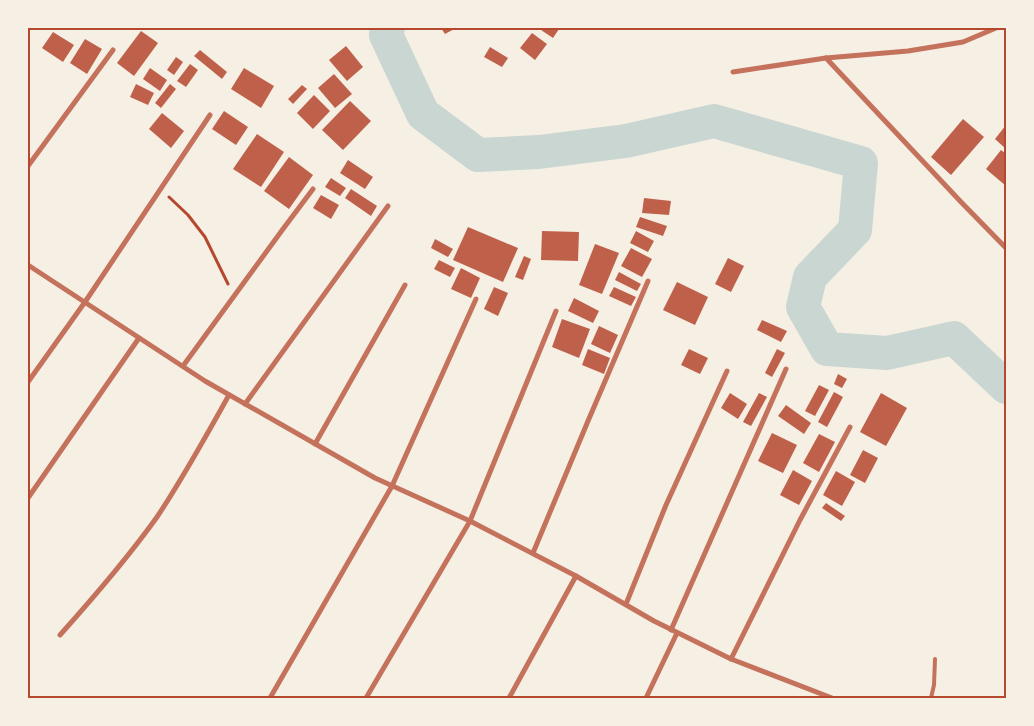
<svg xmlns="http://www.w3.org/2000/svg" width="1034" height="726" font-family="Raleway,sans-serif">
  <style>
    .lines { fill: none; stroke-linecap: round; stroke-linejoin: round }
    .river { stroke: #c9d6d2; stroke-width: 34 }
    .building { fill: #bf614a }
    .path { stroke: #b5482f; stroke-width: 3 }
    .service { stroke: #c5725c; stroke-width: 4 }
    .minor { stroke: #c5725c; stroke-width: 5 }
    .neatline { fill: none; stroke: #b5482f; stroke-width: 2 }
  </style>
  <rect width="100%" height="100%" fill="#f6efe4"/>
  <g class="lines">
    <!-- river -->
    <polyline class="river" points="388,28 386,35 423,114 478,155 539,152 626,141 714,121 861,163 855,230 810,277 803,307 827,349 887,353 954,338 1006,387"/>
  </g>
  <!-- building -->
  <g class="building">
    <polygon points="441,28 456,28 445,34"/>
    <polygon points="538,28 557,28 559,29 553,38"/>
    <polygon points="141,31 158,43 134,76 117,63"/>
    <polygon points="53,32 74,45 63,62 42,48"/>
    <polygon points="532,33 547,44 535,60 520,48"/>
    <polygon points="85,39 102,49 87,74 70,63"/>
    <polygon points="346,46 363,67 347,81 329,60"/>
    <polygon points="490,47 508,58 502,67 484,57"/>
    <polygon points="200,50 227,72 222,79 194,56"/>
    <polygon points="176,57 183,62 174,75 167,70"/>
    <polygon points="190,64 198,70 186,87 177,81"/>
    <polygon points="150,68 167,80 160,91 143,79"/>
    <polygon points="244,68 274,86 261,108 231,89"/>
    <polygon points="334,74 352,94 335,108 318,88"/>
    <polygon points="136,84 154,93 148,105 130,97"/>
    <polygon points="170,84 176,89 161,108 155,103"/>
    <polygon points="302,85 307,89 293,104 288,99"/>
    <polygon points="314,95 330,111 313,129 297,113"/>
    <polygon points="350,101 371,121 343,150 322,130"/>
    <polygon points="224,111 248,127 236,145 212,129"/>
    <polygon points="162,113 184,131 171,148 149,129"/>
    <polygon points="963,119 984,137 951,175 931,157"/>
    <polygon points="1006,125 1006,149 995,139"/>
    <polygon points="257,134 284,152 261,187 233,169"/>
    <polygon points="1001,150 1006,154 1006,186 986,169"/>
    <polygon points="289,157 313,175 289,209 264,191"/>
    <polygon points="348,160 373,177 365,189 340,173"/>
    <polygon points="331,178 346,188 340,196 325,187"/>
    <polygon points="351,189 377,206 371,216 345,198"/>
    <polygon points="321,195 339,205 331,219 313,208"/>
    <polygon points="644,198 671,201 669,215 642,213"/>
    <polygon points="640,217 667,226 663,236 636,227"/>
    <polygon points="468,227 518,248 503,282 453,260"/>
    <polygon points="542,231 579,232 578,261 541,260"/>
    <polygon points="636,231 654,241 648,252 630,243"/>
    <polygon points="435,239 453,249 448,257 431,248"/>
    <polygon points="595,244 619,253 602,294 579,285"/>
    <polygon points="631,248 652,259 642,277 621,266"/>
    <polygon points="524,256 531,259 523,280 515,277"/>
    <polygon points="728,258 744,266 731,292 715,284"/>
    <polygon points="439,260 455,268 450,277 434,269"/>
    <polygon points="461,268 480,278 471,298 451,289"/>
    <polygon points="619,272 641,284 637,291 615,280"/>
    <polygon points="677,282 708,297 695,325 663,310"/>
    <polygon points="494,287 508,293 498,316 484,309"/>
    <polygon points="614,287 636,297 631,306 609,296"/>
    <polygon points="574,298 599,311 593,323 568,311"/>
    <polygon points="562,319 590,329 579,358 552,347"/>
    <polygon points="762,320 787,331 781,342 757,330"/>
    <polygon points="599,326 618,335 610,353 591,344"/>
    <polygon points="588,349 610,358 604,374 582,365"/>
    <polygon points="689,349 708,358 700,374 681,365"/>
    <polygon points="777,349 785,353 772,377 765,373"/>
    <polygon points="838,374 847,379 842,388 834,384"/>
    <polygon points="819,385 829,390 815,416 805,411"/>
    <polygon points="834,392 843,397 827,427 818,422"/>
    <polygon points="730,393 747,404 738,419 721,408"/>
    <polygon points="759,393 767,397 751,426 743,422"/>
    <polygon points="881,393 907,408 886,446 860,432"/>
    <polygon points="786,405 811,423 804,434 778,416"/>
    <polygon points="772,433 797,445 783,473 758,461"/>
    <polygon points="819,434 835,442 819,472 803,463"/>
    <polygon points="863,450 878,458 865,483 850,475"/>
    <polygon points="793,470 812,481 799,505 780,495"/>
    <polygon points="836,471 855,482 842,506 823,495"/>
    <polygon points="826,503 845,516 841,521 822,508"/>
  </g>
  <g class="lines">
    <!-- path -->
    <polyline class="path" points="169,197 188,215 205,237 228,284"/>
    <!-- service -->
    <polyline class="service" points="931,698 934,685 935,659"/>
    <!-- minor -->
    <g class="minor">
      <polyline points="826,58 961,202 1006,248"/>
      <polyline points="733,72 826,58 908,51 963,42 996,28"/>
      <polyline points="28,166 113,50"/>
      <polyline points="28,265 205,381 375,478 470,521 576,576 654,621 731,659 832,698"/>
      <polyline points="183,366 283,229 313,189"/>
      <polyline points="28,382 85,302 210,115"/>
      <polyline points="245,404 388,206"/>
      <polyline points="315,444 405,285"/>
      <polyline points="28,498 139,338"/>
      <polyline points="533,553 588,421 648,281"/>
      <polyline points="626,604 666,505 727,371"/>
      <polyline points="671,630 786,369"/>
      <path d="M 60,635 C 94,597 127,559 157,517 C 183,478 206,436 229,395"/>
      <polyline points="731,659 800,520 850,427"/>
      <polyline points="270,698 392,486 476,299"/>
      <polyline points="366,698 470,521 556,311"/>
      <polyline points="509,698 576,576"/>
      <polyline points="646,698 677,633"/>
    </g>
  </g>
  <!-- border -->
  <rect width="1034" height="726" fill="none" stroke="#f6efe4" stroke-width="58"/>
  <rect x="29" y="29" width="976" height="668" class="neatline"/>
</svg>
